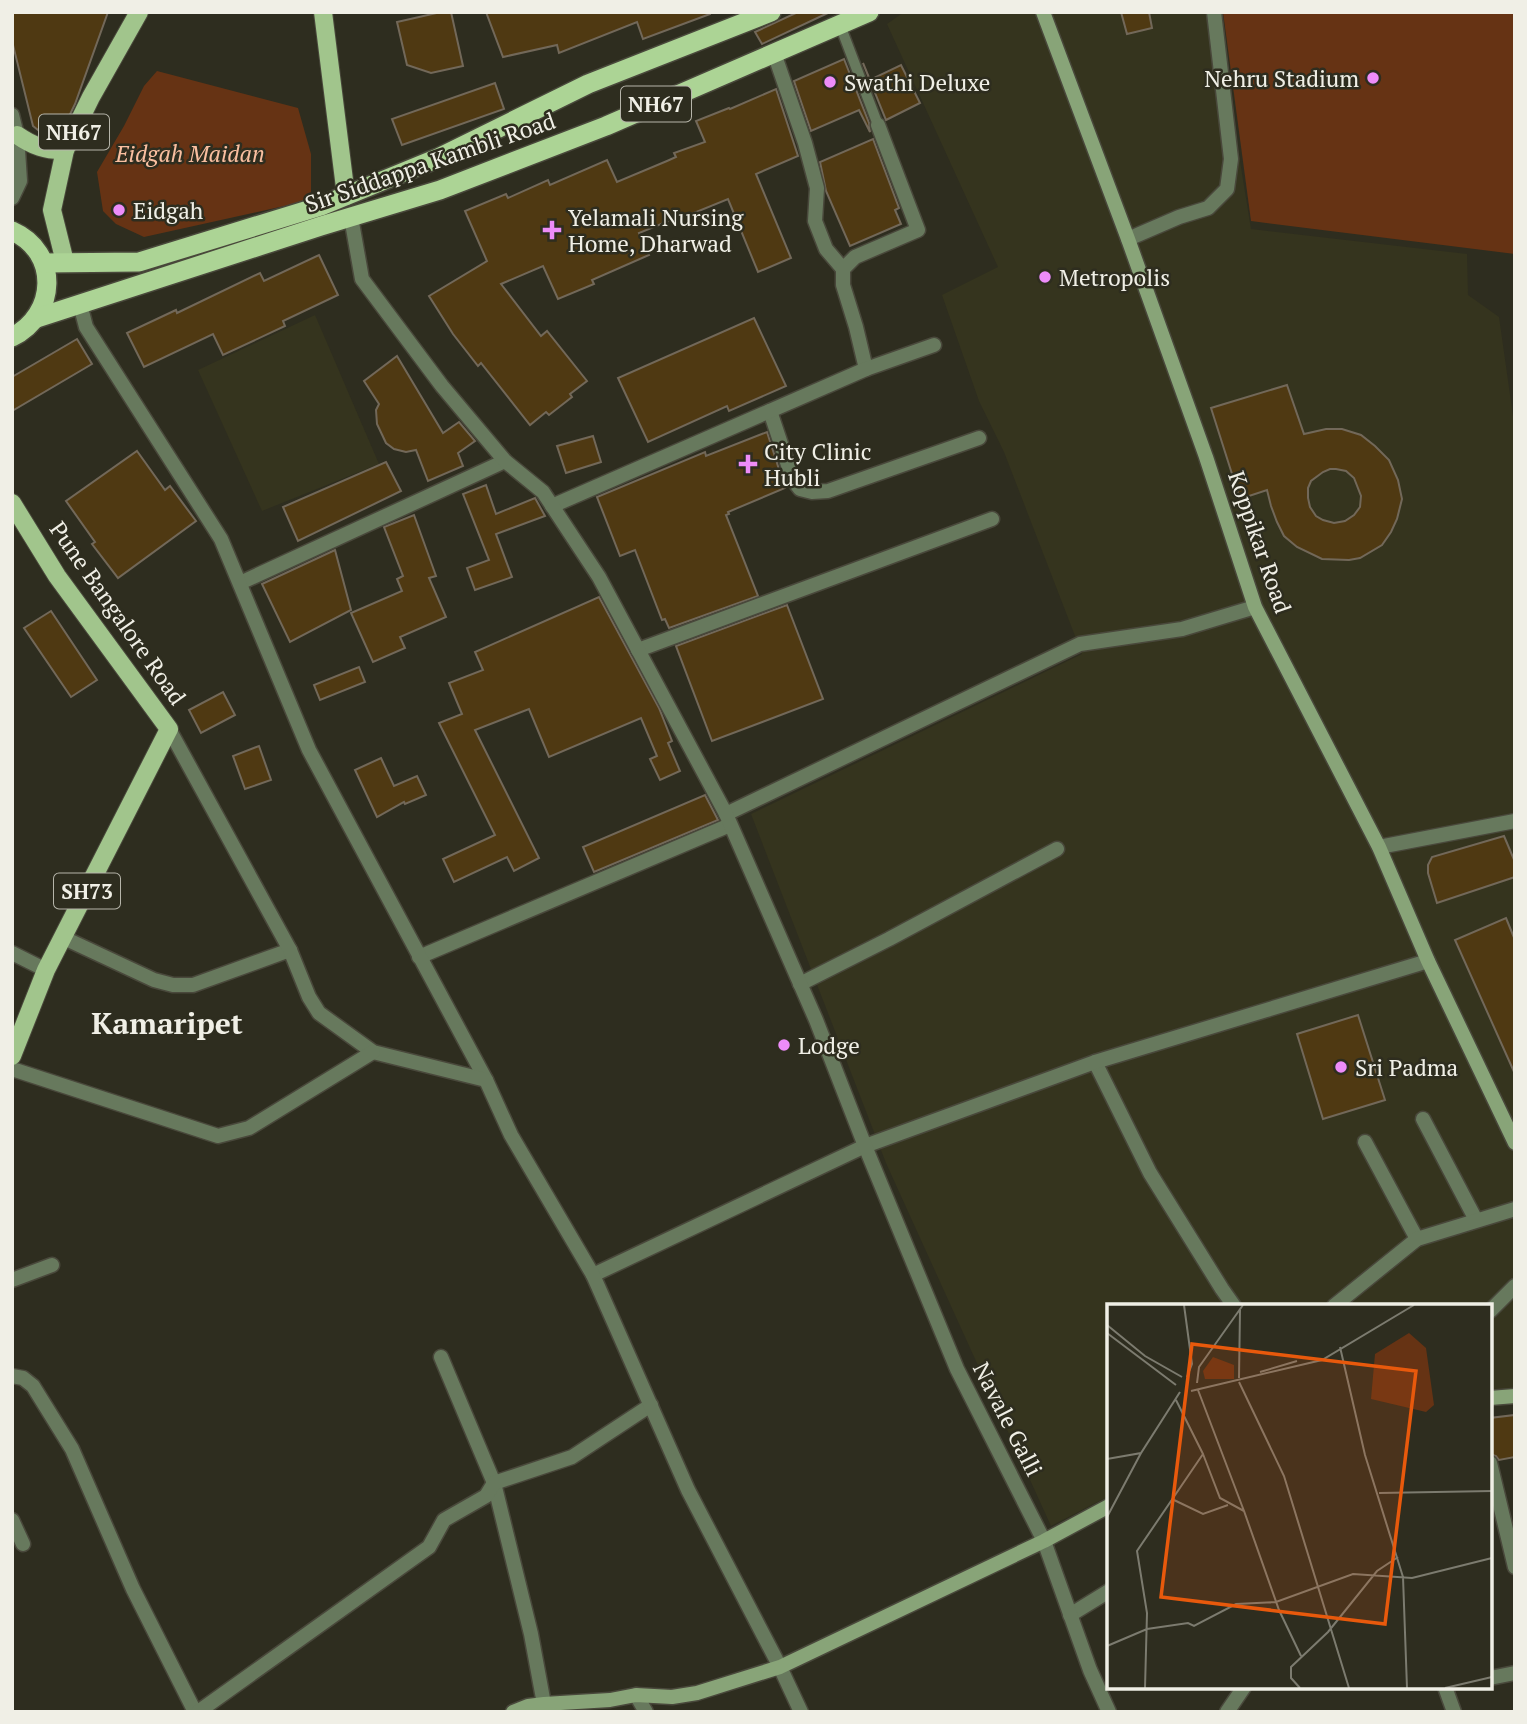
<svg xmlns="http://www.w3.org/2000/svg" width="1527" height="1724" font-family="'PT Serif',serif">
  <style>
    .built { fill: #35341e }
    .green { fill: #663314 }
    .building { fill: #4f3912; stroke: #726859; stroke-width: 2; fill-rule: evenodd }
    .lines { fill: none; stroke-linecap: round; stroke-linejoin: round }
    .service-casing { stroke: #49483b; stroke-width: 13 }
    .minor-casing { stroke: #49483b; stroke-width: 17 }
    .tertiary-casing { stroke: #49483b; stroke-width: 17 }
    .secondary-casing { stroke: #49483b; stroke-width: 17 }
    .primary-casing { stroke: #49483b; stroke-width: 20 }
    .trunk-casing { stroke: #49483b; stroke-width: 22 }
    .service { stroke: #67795d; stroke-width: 10 }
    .minor { stroke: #67795d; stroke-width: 14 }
    .tertiary { stroke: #67795d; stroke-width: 14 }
    .secondary { stroke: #88a478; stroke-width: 14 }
    .primary { stroke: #a1c58c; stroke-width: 18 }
    .trunk { stroke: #acd495; stroke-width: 19 }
    .poi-dot { fill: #ed8cf9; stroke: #2e2d1f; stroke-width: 2.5 }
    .labels { text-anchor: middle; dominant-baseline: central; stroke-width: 5; stroke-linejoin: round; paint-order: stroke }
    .shield { fill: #2e2d1f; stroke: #b6b5aa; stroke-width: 2 }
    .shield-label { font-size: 21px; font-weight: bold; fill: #f0efe6 }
    .poi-label { font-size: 23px; fill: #f0efe6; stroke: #2e2d1f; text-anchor: start }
    .park-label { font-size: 23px; font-style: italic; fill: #fabfa0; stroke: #2e2d1f }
    .street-label { font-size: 23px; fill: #f0efe6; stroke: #2e2d1f }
    .district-label { font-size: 30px; font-weight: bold; fill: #f0efe6; stroke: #2e2d1f }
    .inset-road { fill: none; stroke: #7c7b6f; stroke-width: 2 }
    .view { fill: #e8590c; fill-opacity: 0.15; stroke: #e8590c; stroke-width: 3.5 }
    .inset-edge { fill: none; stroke: #f0efe6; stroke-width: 3.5 }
  </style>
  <rect width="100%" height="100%" fill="#2e2d1f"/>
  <!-- built -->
  <g class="built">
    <polygon points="904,12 1222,12 1233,118 1251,229 1467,254 1468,295 1499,317 1515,430 1515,1396 1490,1397 1490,1306 1109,1306 1109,1496 1051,1526 886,1163 751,814 1082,654 1004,452 979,401 942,295 998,267 887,24"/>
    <polygon points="315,315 379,464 262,511 198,370"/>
  </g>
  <!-- green -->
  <g class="green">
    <polygon points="1223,12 1515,12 1515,254 1251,221"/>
    <polygon points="157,71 298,108 311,154 311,200 144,237 116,224 103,211 97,172 124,126 144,86"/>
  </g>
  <!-- building -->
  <g class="building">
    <polygon points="12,12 108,12 75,104 61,133 55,137 43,134 33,126 12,41"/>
    <polygon points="441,12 451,12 463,66 431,73 407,65 397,22"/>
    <polygon points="486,12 710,12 710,14 643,39 637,22 559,53 557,45 503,57"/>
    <polygon points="798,12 830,12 762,44 755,32"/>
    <polygon points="1121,12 1149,12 1152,28 1127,34"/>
    <polygon points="844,59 869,123 870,132 859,110 811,131 794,81"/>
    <polygon points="863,63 870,80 901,65 920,103 886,120"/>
    <polygon points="495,83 504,109 402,145 392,119"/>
    <polygon points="776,89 798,156 756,174 791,258 758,272 728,199 689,215 688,213 639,233 649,255 592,280 594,284 558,299 543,266 501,284 541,336 547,331 587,381 570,394 572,397 549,415 546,412 530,425 481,363 478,366 453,334 429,296 487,261 465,211 506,194 508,198 548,180 550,185 607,160 617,182 667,161 676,157 674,153 705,142 696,121 729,108 730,109"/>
    <polygon points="873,139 899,208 895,210 901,224 850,246 826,191 820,162"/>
    <polygon points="319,255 338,295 283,321 285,326 223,355 213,334 144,367 127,333 176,310 177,313 260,273 264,281"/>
    <polygon points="754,318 786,386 729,411 727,406 648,442 618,378"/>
    <polygon points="77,339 92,364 12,411 12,377"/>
    <polygon points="397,356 443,433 459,422 475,441 458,453 463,466 428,481 416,450 406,452 394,449 386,443 377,424 376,410 379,404 364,381"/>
    <path d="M 1287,385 L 1304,434 L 1326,429 L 1342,429 L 1361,435 L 1375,446 L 1389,460 L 1398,480 L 1402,499 L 1397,519 L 1391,532 L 1382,545 L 1360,558 L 1349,560 L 1322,559 L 1297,547 L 1284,536 L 1277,522 L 1271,506 L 1267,490 L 1240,499 L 1211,408 ZM 1330,469 L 1336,469 L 1346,471 L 1354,478 L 1361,496 L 1360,507 L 1354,515 L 1345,521 L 1334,523 L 1323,520 L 1316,516 L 1310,507 L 1308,498 L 1308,488 L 1311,481 L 1323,472 Z"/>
    <polygon points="767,432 785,488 728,512 729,514 726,515 758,596 669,628 665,619 662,620 635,550 620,556 597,497 705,452 706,456"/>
    <polygon points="593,436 601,462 566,473 557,446"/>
    <polygon points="137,451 165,490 170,486 196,521 118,578 92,544 95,542 66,501"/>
    <polygon points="386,462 401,491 298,541 283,507"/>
    <polygon points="486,485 496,514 535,498 545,516 496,534 512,577 475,590 467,568 489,560 463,494"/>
    <polygon points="414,515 436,576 429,578 446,617 400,637 405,648 373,662 351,613 402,591 397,579 403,576 384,527"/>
    <polygon points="335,550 351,610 290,642 262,584"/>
    <polygon points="599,597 659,708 672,741 668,743 680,771 660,780 650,759 657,756 641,718 549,757 529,709 475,730 539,858 514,871 507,857 454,882 443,859 495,835 439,723 462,714 449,683 483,670 475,652"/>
    <polygon points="787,605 823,699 712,741 676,646"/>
    <polygon points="51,611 97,680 71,697 24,628"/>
    <polygon points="359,667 365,682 320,700 314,685"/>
    <polygon points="223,692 235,715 201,733 189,710"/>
    <polygon points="259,746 271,780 245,789 233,756"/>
    <polygon points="381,758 394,786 417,776 426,795 405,804 404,802 377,817 355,770"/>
    <polygon points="705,795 718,820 594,872 583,847"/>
    <polygon points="1504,836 1515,862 1515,877 1437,903 1428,873 1428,865 1432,857"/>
    <polygon points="1506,918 1515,940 1515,1074 1455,940"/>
    <polygon points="1358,1015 1385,1100 1323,1119 1297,1034"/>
    <polygon points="1515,1415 1515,1457 1499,1460 1496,1456 1490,1454 1490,1418"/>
  </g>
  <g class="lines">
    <!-- service casing -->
    <g class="service-casing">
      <polyline id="service" points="840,25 878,125"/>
    </g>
    <!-- minor casing -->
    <g class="minor-casing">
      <g id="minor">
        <polyline points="774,53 805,143 817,188 815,221 826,249 843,269"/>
        <polyline points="1128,239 1179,217 1208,208 1227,189 1231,159 1214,12"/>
        <polyline points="866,369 856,327 843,285 843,269 855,257 918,230 878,125"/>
        <polyline points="770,411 793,480 800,489 812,492 828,491 979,438"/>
        <polyline points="552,506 866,369 934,345"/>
        <polyline points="240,583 505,461"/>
        <polyline points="638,650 992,519"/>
        <polyline points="726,814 1080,644 1182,629 1255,607"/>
        <polyline points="64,938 154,980 173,985 193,985 290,950"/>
        <polyline points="12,953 46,970"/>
        <polyline points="419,957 730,825"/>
        <polyline points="800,984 889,939 1057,849"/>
        <polyline points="1095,1062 1150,1173 1222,1289 1234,1306"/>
        <polyline points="1423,1119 1476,1220"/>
        <polyline points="1365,1142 1417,1239"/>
        <polyline points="593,1275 865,1146 1095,1062 1428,961"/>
        <polyline points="12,1280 52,1265"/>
        <polyline points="1334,1306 1417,1239 1515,1209"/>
        <polyline points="441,1357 494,1483 531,1634 544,1704"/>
        <polyline points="12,1376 23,1378 33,1386 72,1449 133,1589 195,1712"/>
        <polyline points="1490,1463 1515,1567"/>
        <polyline points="12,1520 23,1544"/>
        <polyline points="1070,1615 1109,1591"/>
        <polyline points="1490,1678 1515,1673"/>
        <polyline points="1445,1687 1454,1712"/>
        <polyline points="636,1695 646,1712"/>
        <polyline points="198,1712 429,1547 444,1520 486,1496 494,1483 572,1457 651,1405"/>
      </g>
    </g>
    <!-- tertiary casing -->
    <g class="tertiary-casing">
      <g id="tertiary">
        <polyline points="12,115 17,135 20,181 12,198"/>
        <polyline points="351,217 362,279 442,386 505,461 543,492 599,577 726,814 816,1020 865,1146 957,1369 1044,1541 1090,1670 1109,1712"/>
        <polyline points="80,304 86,327 221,539 309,750 486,1080"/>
        <polyline points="169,729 290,950 309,997 319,1013 373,1052 486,1080 511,1135 593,1275 688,1490 780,1667 801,1712"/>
        <polyline points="1379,847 1515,821"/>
        <polyline points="12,1069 218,1136 249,1128 373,1052"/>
        <polyline points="1490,1311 1515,1286"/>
        <polyline points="1227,1712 1244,1687"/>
      </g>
    </g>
    <!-- secondary casing -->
    <g class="secondary-casing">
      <g id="secondary">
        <polyline points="1043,12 1128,239 1206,457 1255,607 1379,847 1428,961 1515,1143"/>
        <polyline points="1490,1398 1515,1396"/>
        <polyline points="513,1712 528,1706 544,1704 610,1700 636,1695 672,1697 697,1693 780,1667 1044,1541 1109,1506"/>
      </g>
    </g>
    <!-- primary casing -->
    <g class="primary-casing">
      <g id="primary">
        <polyline points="323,12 346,196"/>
        <path d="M 17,135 C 33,146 46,151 65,150"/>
        <polyline points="65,262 52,210 65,150 91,97 139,12"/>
        <polyline points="12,503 57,576 169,729 46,970 12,1056"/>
      </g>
    </g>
    <!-- trunk casing -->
    <g class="trunk-casing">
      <g id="trunk">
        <path d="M 12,231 C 60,252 57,315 12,337"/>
        <polyline points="44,263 139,262 321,206 438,158 588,84 771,12"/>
        <polyline points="37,318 321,226 440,190 606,126 869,12"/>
      </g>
    </g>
    <!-- service -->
    <use href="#service" class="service"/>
    <!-- minor -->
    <use href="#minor" class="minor"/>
    <!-- tertiary -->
    <use href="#tertiary" class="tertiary"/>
    <!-- secondary -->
    <use href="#secondary" class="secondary"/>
    <!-- primary -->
    <use href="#primary" class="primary"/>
    <!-- trunk -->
    <use href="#trunk" class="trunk"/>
  </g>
  <!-- markers -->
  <g class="poi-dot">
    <circle cx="1373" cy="78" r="7"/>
    <circle cx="830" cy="82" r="7"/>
    <circle cx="119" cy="210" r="7"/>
    <path d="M548.5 219.5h7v7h7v7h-7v7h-7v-7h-7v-7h7z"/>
    <circle cx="1045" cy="277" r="7"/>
    <path d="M744.5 453.5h7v7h7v7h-7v7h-7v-7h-7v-7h7z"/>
    <circle cx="784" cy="1045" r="7"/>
    <circle cx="1341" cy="1067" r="7"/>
  </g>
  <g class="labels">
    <!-- shield labels -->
    <g class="shield">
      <rect x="621" y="86.5" width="70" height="35" rx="5"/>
      <rect x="39" y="114.5" width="70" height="35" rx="5"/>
      <rect x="54" y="873.5" width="66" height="35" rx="5"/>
    </g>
    <g class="shield-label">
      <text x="656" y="104">NH67</text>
      <text x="74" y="132">NH67</text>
      <text x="87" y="891">SH73</text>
    </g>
    <!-- poi labels -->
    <g class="poi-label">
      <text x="1359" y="78" text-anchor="end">Nehru Stadium</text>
      <text x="844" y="82">Swathi Deluxe</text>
      <text x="133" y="210">Eidgah</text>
      <text x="568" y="217">Yelamali Nursing<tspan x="568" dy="26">Home, Dharwad</tspan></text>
      <text x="1059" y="277">Metropolis</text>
      <text x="764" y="451">City Clinic<tspan x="764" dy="26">Hubli</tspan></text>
      <text x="798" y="1045">Lodge</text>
      <text x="1355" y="1067">Sri Padma</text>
    </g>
    <!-- park labels -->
    <g class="park-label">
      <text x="190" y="153">Eidgah Maidan</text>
    </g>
    <!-- street labels -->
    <g class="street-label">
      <text transform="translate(430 162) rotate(-19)">Sir Siddappa Kambli Road</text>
      <text transform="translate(1260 542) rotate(71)">Koppikar Road</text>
      <text transform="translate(118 613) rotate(55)">Pune Bangalore Road</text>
      <text transform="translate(1008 1419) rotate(63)">Navale Galli</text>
    </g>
    <!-- district labels -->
    <g class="district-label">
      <text x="167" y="1023">Kamaripet</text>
    </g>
  </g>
  <!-- overview -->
  <g transform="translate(1107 1304)">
    <rect width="385" height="385" fill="#2e2d1f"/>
    <path d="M 302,29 L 319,44 L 327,101 L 319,108 L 264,95 L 268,50 ZM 106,53 L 127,61 L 127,75 L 98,75 L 96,67 Z" fill="#663314"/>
    <path class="inset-road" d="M 77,1 L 85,60 L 80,73M 0,21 L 38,52 L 75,73M 0,29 L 69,81M 233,43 L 258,151 L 296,273M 153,68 L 190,57M 132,74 L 133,6M 132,78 L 177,172 L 242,384M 90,79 L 92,63 L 136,1M 91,86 L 137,207M 84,87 L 215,56 L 307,1M 96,150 L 113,194 L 137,207 L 172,306 L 194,352M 0,155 L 34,149 L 73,88M 272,189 L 385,187M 67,196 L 96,210 L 121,201M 0,213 L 34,149M 296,273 L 300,384M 0,342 L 40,325 L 81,319 L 87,322 L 129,300 L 169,298 L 246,270 L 305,274 L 385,254M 38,384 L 40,309 L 30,247 L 96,150 L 69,96M 193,384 L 184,374 L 184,363 L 221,328 L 270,267 L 291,253M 338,384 L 385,373"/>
    <path class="view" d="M 85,40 L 309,67 L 278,320 L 54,293 Z"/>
    <rect width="385" height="385" class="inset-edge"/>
  </g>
  <!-- border -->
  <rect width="1527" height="1724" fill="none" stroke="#f0efe6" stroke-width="28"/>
</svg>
